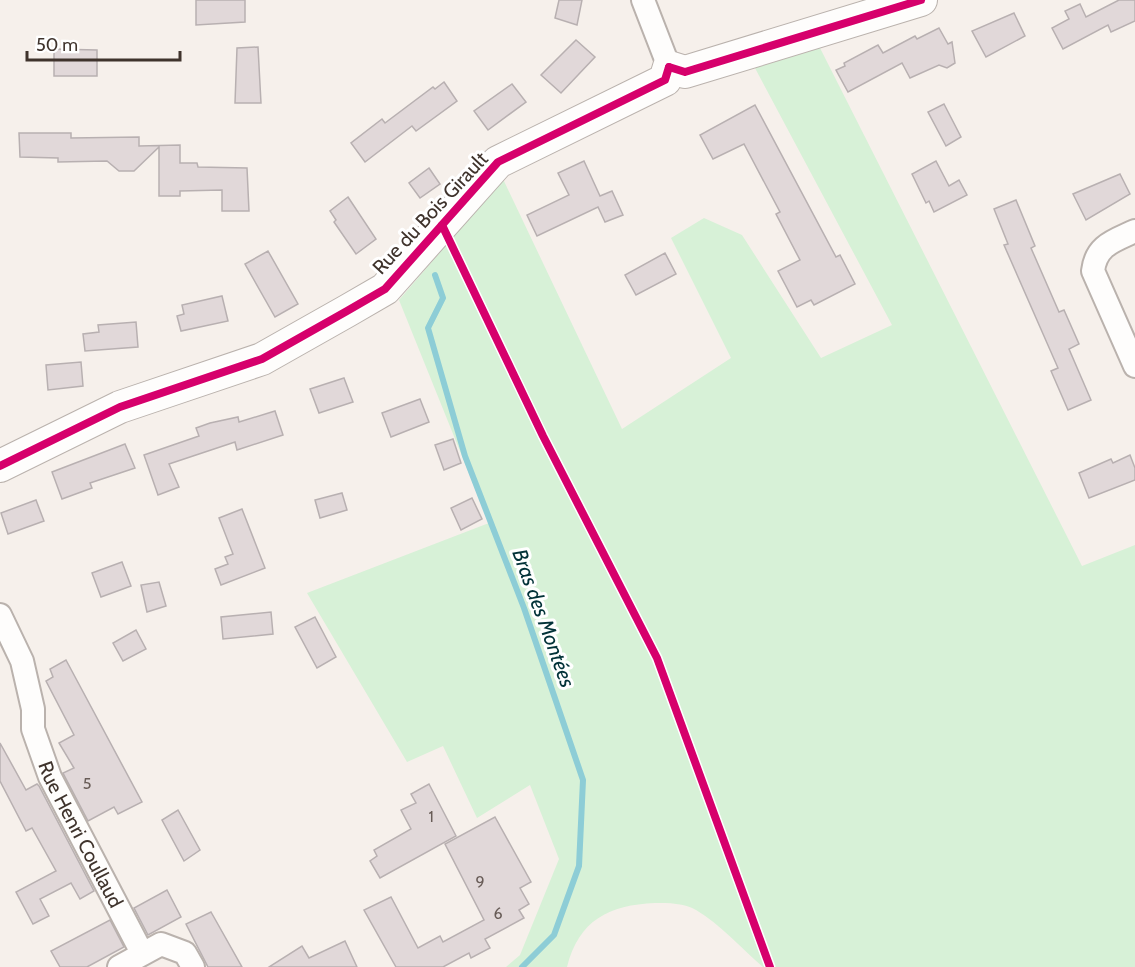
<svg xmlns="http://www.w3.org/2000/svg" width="1135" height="967" font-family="Cabin,sans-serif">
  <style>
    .green { fill: #d7f1d7 }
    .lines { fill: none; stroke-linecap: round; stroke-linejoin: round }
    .stream { stroke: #8dcdd6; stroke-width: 6 }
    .building { fill: #e1d8d9; stroke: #b8b0b1; stroke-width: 1.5 }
    .street-casing { stroke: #bab2ad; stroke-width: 26 }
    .secondary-casing { stroke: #bab2ad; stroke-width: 34 }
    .street { stroke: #fefdfc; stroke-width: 22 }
    .secondary { stroke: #fefdfc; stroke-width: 32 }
    .cycleway-casing { stroke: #fff; stroke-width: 11 }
    .cycleway { stroke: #d6006c; stroke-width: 8 }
    .labels { text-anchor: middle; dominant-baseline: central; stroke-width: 6; stroke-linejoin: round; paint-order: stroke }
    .number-label { font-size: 16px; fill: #685c57 }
    .street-label { font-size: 20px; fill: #3f332c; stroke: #fff }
    .water-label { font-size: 21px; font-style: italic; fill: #023238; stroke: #fff }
  </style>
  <rect width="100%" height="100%" fill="#f6f0eb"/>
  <!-- green -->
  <path class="green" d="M 820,48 L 1082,566 L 1135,545 L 1135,967 L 763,967 C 742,949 720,924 696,910 C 685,903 668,903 655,903 C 609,905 579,920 567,967 L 506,967 L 520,955 L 559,859 L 530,785 L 477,818 L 443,746 L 407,762 L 307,593 L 489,523 L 399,300 L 503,179 L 622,429 L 731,358 L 671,238 L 704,218 L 742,235 L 821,358 L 892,325 L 755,68 Z"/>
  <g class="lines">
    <!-- stream -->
    <polyline class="stream" points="435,275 443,298 428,328 465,456 524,608 583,780 579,866 554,935 522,967"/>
  </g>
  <!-- building -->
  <g class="building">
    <polygon points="196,0 245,0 245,22 196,25"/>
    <polygon points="559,0 582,0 577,25 555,18"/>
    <polygon points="1119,0 1135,0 1135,21 1111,32 1108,25 1063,49 1052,28 1069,19 1065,11 1080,4 1086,17"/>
    <polygon points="1014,13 1025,36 986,57 972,31"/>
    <polygon points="939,28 948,44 952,42 955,63 947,68 939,65 910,78 902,63 848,92 836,70 845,66 844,63 878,45 883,53 915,36 917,39"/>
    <polygon points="576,40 595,57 561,93 541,75"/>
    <polygon points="258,47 261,103 235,103 237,48"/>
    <polygon points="54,49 97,50 97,76 54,76"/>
    <polygon points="444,82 457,101 416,131 412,126 365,162 351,143 382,119 385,123 433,87 435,89"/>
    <polygon points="512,84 526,102 488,130 474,111"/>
    <polygon points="944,104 961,137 946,146 928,112"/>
    <polygon points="755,105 836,257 840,255 855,284 814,305 811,300 797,307 778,271 800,260 776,214 780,212 744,144 713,159 700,135"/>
    <polygon points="19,133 71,133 71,138 139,137 139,146 180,145 180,163 197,163 198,167 247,168 249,211 222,211 222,190 180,191 180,196 159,196 159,147 134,171 119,171 107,161 58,162 58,158 20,157"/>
    <polygon points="584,161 600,196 612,191 623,215 605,222 598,207 537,236 527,215 569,195 558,173"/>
    <polygon points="936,161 949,186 959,180 967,195 934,212 929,201 926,203 912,174"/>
    <polygon points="429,168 440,184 420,198 409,183"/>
    <polygon points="1120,174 1130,194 1086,220 1073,194"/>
    <polygon points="348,197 376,239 356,254 334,222 336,220 330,211"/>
    <polygon points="1016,200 1035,246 1031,248 1059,312 1064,310 1079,344 1069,349 1091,400 1068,410 1051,371 1058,368 1004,245 1008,244 994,209"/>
    <polygon points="268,251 298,304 275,317 245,264"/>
    <polygon points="665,253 676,274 636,295 625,275"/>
    <polygon points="222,296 228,321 181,331 177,316 184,314 182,305"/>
    <polygon points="136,322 138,347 85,351 83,334 99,332 98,325"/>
    <polygon points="81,362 83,386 48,390 46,365"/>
    <polygon points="344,378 353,402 319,413 310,389"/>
    <polygon points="420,399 429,422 391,437 382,413"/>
    <polygon points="275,411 283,435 237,450 235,442 169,464 179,487 158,495 144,455 199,436 196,428 210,423 238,417 239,422"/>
    <polygon points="453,439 461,463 444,470 435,445"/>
    <polygon points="125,444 135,468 90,483 92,488 62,499 52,472"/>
    <polygon points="1130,455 1135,468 1135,480 1089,498 1079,473 1111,459 1113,463"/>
    <polygon points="342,493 347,510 320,518 315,500"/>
    <polygon points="472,498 482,519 461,530 451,508"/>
    <polygon points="36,500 44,521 8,534 1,513"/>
    <polygon points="242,509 265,568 221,585 215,569 228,564 225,557 233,554 219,518"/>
    <polygon points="122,562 131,586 101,597 92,573"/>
    <polygon points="159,582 166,606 147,612 141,585"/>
    <polygon points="271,612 273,634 223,639 221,617"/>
    <polygon points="315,617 336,657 317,668 295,627"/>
    <polygon points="136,630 146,649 123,661 113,643"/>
    <polygon points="66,660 142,802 118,814 114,807 88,821 63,773 74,768 59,743 74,735 46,681 53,677 50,669"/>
    <polygon points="0,743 26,790 37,784 39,786 94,891 80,899 71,883 40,899 49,916 33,924 16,892 56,871 32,828 26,831 0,781"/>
    <polygon points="429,784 456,836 380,878 370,861 377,856 374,850 411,829 401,810 416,803 411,794"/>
    <polygon points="178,810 200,850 184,861 162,820"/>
    <polygon points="495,817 531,882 520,888 529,904 519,910 524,918 485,939 490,948 471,958 469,953 443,967 396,967 364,910 391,897 418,948 440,936 443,942 484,920 445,844"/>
    <polygon points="167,890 181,917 148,935 134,908"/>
    <polygon points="211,912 242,967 208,967 186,924"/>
    <polygon points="110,920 124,947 87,967 60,967 51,951"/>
    <polygon points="345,941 357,967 269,967 302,946 309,958"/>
  </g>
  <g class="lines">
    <!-- street casing -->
    <g class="street-casing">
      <g id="street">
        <polyline points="643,0 669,67"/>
        <path d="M 1135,231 C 1114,241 1096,245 1093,271 L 1135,366"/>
        <path id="s1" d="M 0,615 L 22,661 L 33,709 L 33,729 L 50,777 L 142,953"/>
        <polyline points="119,967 161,944 185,953 193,967"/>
      </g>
    </g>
    <!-- secondary casing -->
    <g class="secondary-casing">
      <polyline id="secondary" points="0,466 120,407 262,359 347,311 385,289 498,162 665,80 669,67 685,72 921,0"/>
    </g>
    <!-- street -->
    <use href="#street" class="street"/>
    <!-- secondary -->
    <use href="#secondary" class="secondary"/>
    <!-- cycleway casing -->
    <g class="cycleway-casing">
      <g id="cycleway">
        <polyline points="669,67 685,72 921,0"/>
        <polyline points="442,225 543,436 657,658 770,967"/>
        <polyline points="0,466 120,407 262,359 347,311 385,289 498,162 665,80 669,67"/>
      </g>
    </g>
    <!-- cycleway -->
    <use href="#cycleway" class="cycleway"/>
  </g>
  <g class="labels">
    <!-- number labels -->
    <g class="number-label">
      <text x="87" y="783">5</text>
      <text x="431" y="816">1</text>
      <text x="480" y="881">9</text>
      <text x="498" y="913">6</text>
    </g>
    <!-- street labels -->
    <g class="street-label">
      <text transform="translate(430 213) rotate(-47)">Rue du Bois Girault</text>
      <text stroke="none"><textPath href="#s1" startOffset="236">Rue Henri Coullaud</textPath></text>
    </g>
    <!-- water labels -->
    <g class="water-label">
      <text transform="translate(544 618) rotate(70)">Bras des Montées</text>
    </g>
  </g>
  <!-- scale -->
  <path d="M27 51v9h153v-9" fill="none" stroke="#3f332c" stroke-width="3"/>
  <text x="36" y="51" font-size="18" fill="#3f332c" stroke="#ffffff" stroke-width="4.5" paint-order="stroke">50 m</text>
</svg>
